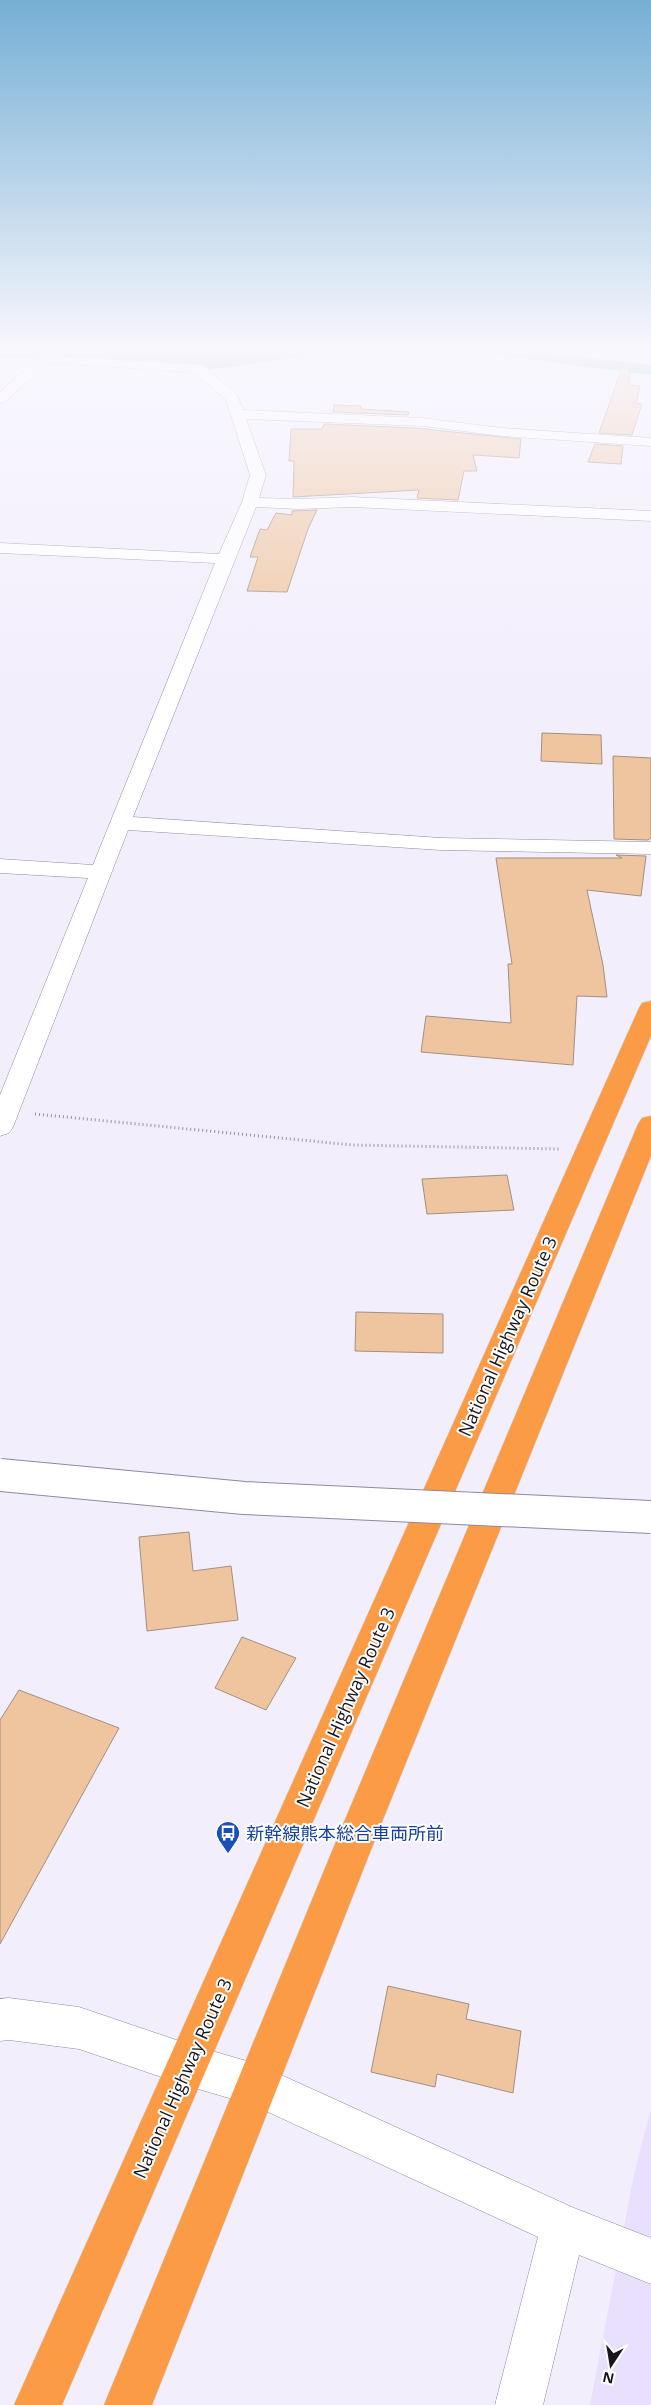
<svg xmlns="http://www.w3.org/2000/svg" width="651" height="2405" font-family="'Open Sans','Noto Sans JP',sans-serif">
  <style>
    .built { fill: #e9e0fe }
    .water { fill: #69a8b7 }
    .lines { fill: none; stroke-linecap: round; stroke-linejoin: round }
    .river { fill: #69a8b7; fill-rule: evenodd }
    .building { fill: #efc5a0; stroke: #a29080 }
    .minor-casing { stroke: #90899e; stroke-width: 1 }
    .highway-casing { stroke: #d1d0d2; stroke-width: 1 }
    .path { stroke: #96939e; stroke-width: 3; stroke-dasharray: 1 3; stroke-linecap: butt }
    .minor { fill: #fff; fill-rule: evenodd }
    .highway { fill: #fc9b46; fill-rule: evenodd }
    .minor-bridge-casing { stroke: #90899e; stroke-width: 34; stroke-linecap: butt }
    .minor-bridge { stroke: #fff; stroke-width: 32 }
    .labels { text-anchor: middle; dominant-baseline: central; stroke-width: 4; stroke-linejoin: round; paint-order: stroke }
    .near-street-label { font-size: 18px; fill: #17141c; stroke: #fefefe }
    .near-transit-label { font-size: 18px; fill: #164399; stroke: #fefefe; text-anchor: start }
  </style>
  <rect width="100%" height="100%" fill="#f2eefc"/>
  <!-- built -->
  <polygon class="built" points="651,2108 651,2405 590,2405 634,2175"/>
  <!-- water -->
  <polygon class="water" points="412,349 518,349 651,365 651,375 486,354"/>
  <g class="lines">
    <!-- river -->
    <polygon class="river" points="0,349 133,349 215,353 247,349 313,349 309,354 300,357 215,369 0,357"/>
  </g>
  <!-- building -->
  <g class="building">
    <polygon points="622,368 630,370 629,385 640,386 636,403 642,404 632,435 599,433"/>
    <polygon points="334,405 361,406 361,409 409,412 408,415 333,412"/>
    <polygon points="324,424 415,428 521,439 519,458 473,455 477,471 464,471 458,500 417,498 419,490 293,497 294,461 289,461 291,429 322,429"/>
    <polygon points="595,444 623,446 621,464 588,462"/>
    <polygon points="317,510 308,529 287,592 247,591 258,557 250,557 260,529 267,530 276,513 292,515 292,511"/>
    <polygon points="542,733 601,735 602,764 541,761"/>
    <polygon points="613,756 651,758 651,838 648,840 614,839"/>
    <polygon points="616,855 646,856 641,896 587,890 603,965 607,997 577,996 573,1065 421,1052 426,1016 511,1023 508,964 512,964 496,858 622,858"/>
    <polygon points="507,1175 514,1210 427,1214 422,1179"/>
    <polygon points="356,1312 443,1314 443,1353 355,1351"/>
    <polygon points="189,1532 193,1571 231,1566 238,1620 147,1631 139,1537"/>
    <polygon points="242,1637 296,1658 266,1710 215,1688"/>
    <polygon points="19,1690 119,1728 0,1944 0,1720"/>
    <polygon points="388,1986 469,2004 466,2019 521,2031 513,2093 437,2074 435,2087 371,2072"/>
  </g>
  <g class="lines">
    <!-- minor casing -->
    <g class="minor-casing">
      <g id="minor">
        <polygon points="49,349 62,349 56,356 203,365 237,395 243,410 423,418 502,428 651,438 651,446 502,436 423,426 246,419 266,475 259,498 298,499 352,497 651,511 651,521 352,507 298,509 256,507 133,817 441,838 651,842 651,854 441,850 128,830 13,1127 9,1133 0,1136 0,1095 88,878 0,873 0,859 93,865 215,563 0,553 0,543 219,554 242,502 250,475 226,400 194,372 48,363 5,402 0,403 0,392"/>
        <polygon points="9,1998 79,2007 188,2044 257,2064 574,2208 651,2238 651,2284 579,2255 543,2405 495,2405 538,2237 253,2105 188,2086 79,2049 9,2040 0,2041 0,1999"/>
      </g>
    </g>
    <!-- highway casing -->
    <g class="highway-casing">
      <g id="highway">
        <polygon points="651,1001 651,1036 62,2405 14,2405 639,1008 642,1003"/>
        <polygon points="651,1116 651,1156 382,1822 152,2405 104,2405 344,1822 638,1124 642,1118"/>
      </g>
    </g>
    <!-- path -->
    <polyline class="path" points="35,1114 352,1145 560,1149"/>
    <!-- minor -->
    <use href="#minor" class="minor"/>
    <!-- highway -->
    <use href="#highway" class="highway"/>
    <!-- minor-bridge casing -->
    <g class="minor-bridge-casing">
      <polyline id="minor-bridge" points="0,1475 244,1498 651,1517"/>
    </g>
    <!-- minor-bridge -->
    <use href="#minor-bridge" class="minor-bridge"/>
  </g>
  <!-- sky -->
  <linearGradient id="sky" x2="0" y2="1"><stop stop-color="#75afd4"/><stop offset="0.51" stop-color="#f9f7fe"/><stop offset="1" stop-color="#f9f7fe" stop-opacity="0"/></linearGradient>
  <rect width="651" height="685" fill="url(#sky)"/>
  <!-- icons -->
  <defs>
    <g id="bus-pin" transform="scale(1.25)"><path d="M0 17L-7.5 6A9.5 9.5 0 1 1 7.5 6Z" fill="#1a4fb4" stroke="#fefefe"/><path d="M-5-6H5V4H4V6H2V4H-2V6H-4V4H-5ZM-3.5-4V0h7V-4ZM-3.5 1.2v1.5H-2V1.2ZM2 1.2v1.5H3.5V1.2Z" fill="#fff"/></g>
  </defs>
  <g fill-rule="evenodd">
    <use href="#bus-pin" x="228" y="1833"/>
  </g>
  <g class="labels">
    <!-- near-street labels -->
    <g class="near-street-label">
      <text transform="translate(507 1336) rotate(-66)">National Highway Route 3</text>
      <text transform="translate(345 1707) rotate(-66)">National Highway Route 3</text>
      <text transform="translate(182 2078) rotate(-66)">National Highway Route 3</text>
    </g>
    <!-- near-transit labels -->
    <g class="near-transit-label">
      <text x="246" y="1833">新幹線熊本総合車両所前</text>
    </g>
  </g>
  <!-- north arrow -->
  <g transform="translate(611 2365) rotate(192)" stroke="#fefefe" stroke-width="4" paint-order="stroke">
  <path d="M0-4L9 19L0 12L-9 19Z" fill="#17141c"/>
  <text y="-8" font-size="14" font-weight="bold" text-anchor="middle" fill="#17141c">N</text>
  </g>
</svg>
